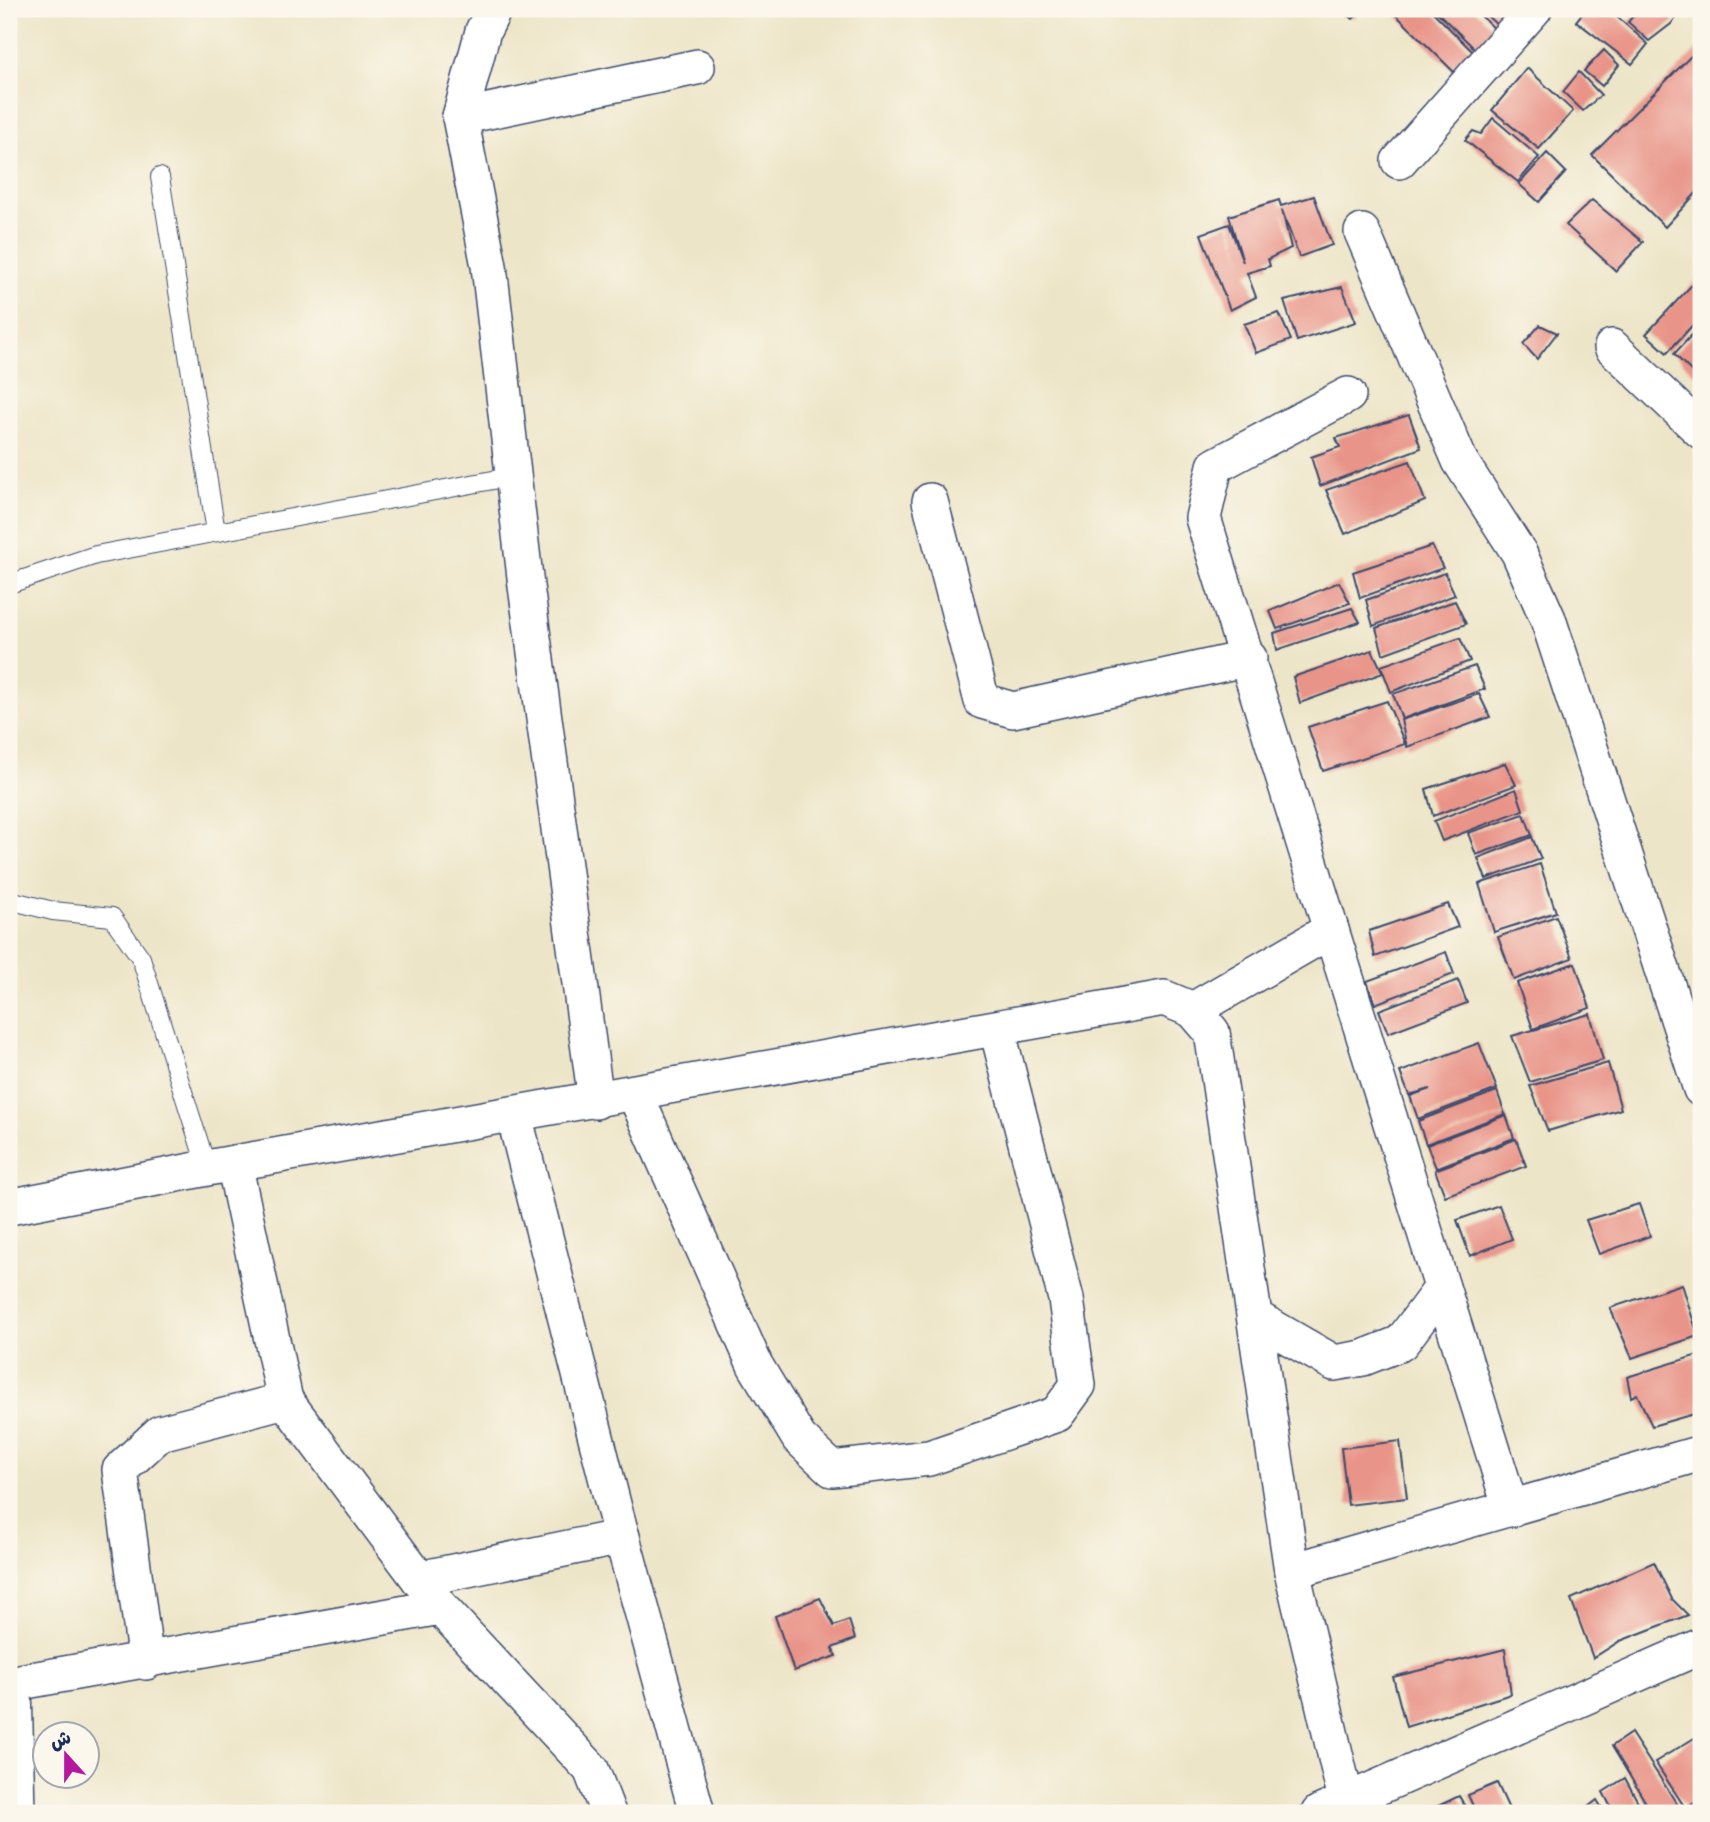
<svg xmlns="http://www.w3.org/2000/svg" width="1710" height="1822" font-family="'Playpen Sans','Playpen Sans Arabic',sans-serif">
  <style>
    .building { fill: #e99488 }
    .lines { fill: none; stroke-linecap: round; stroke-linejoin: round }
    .lane-casing { stroke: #3a4a6e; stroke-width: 20 }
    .street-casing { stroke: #3a4a6e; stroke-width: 38 }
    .lane { stroke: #fff; stroke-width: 18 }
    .street { stroke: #fff; stroke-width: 35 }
  </style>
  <rect width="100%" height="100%" fill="#fbf7ec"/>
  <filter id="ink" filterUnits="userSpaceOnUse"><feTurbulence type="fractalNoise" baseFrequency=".0143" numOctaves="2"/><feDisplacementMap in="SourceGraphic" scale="14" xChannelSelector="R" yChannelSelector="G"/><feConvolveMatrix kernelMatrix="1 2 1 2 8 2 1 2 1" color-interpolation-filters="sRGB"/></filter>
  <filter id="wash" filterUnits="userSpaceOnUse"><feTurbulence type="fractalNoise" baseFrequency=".00686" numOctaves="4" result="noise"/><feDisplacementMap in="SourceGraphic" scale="28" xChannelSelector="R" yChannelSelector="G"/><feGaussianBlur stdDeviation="1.57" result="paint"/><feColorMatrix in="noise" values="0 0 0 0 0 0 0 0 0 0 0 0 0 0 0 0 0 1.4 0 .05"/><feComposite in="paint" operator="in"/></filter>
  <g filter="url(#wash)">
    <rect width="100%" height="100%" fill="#ede5c7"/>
    <g id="blocks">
      <!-- building -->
      <g class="building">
        <polygon points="1341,9 1363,9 1353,19"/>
        <polygon points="1390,9 1430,9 1478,57 1458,76"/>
        <polygon points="1434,9 1474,9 1499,33 1479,53"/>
        <polygon points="1480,9 1521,9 1501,29"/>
        <polygon points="1586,9 1608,9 1648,44 1632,64 1576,21"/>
        <polygon points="1639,9 1683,9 1671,24 1649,41 1628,22"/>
        <polygon points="1701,46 1701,188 1665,227 1592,155"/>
        <polygon points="1604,50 1619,65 1602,86 1584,71"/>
        <polygon points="1527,68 1573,111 1539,149 1492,110"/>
        <polygon points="1579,72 1601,95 1583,111 1563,92"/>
        <polygon points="1493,118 1539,157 1518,182 1465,140 1473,131 1481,134"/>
        <polygon points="1547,153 1566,172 1539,202 1519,184"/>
        <polygon points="1314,196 1332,245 1299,257 1282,210 1291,248 1268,259 1270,266 1247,273 1256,297 1230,310 1201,234 1229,224 1243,262 1229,216 1279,200 1281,206"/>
        <polygon points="1592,200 1643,242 1616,271 1566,225"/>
        <polygon points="1701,275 1701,316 1667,353 1646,334"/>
        <polygon points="1342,287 1356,322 1297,341 1284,301"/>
        <polygon points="1279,313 1291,340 1256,353 1244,324"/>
        <polygon points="1540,325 1557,333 1537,359 1523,344"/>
        <polygon points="1701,325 1701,366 1694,374 1674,354"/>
        <polygon points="1409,415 1421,448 1320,486 1311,457 1340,447 1336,438"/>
        <polygon points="1410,461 1425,501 1345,534 1326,490"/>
        <polygon points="1432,546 1443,568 1360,598 1353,572"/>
        <polygon points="1445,573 1455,595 1373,626 1366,600"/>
        <polygon points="1339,582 1350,603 1277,629 1270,611"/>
        <polygon points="1455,601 1466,624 1383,654 1376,628"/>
        <polygon points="1352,608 1360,622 1277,650 1274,633"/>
        <polygon points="1460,638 1470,661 1391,692 1381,666"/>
        <polygon points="1372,650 1383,673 1300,703 1293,677"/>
        <polygon points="1475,666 1485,689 1402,719 1393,694"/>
        <polygon points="1479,694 1490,717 1407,747 1401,720"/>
        <polygon points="1387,701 1405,744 1323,771 1308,727"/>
        <polygon points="1505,763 1516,785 1433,816 1426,789"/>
        <polygon points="1516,789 1523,810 1442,841 1434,821"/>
        <polygon points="1524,814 1532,835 1476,855 1468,833"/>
        <polygon points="1532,837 1541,859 1486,879 1478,858"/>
        <polygon points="1540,864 1556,912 1494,932 1479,884"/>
        <polygon points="1448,904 1458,927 1375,957 1369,931"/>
        <polygon points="1556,916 1572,958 1514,980 1498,937"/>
        <polygon points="1446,952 1454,974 1375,1004 1367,981"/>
        <polygon points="1575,963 1590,1008 1533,1029 1517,983"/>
        <polygon points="1458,980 1467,1003 1388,1033 1379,1010"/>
        <polygon points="1590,1014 1603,1060 1530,1082 1512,1036"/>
        <polygon points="1479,1043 1497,1089 1418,1119 1410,1096 1430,1089 1409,1095 1400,1072"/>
        <polygon points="1608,1063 1621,1109 1548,1131 1530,1086"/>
        <polygon points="1497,1091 1505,1114 1426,1144 1418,1121"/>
        <polygon points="1506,1115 1514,1138 1436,1168 1427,1145"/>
        <polygon points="1516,1139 1526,1166 1445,1196 1435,1170"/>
        <polygon points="1639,1204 1650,1236 1599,1254 1586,1220"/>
        <polygon points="1499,1205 1512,1239 1470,1256 1457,1220"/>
        <polygon points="1682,1284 1698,1336 1632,1358 1610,1308"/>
        <polygon points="1701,1354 1701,1412 1652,1426 1637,1394 1631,1397 1627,1377"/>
        <polygon points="1400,1441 1407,1498 1348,1505 1341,1448"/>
        <polygon points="1654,1562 1672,1599 1688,1615 1620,1641 1593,1658 1571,1599"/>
        <polygon points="820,1598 834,1626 849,1620 855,1639 832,1648 836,1656 794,1671 775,1616"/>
        <polygon points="1505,1649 1511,1694 1406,1727 1393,1677"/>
        <polygon points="1631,1733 1677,1804 1666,1813 1652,1813 1612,1746"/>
        <polygon points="1701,1734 1701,1798 1686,1809 1655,1762"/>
        <polygon points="1625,1778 1644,1813 1614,1813 1603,1792"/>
        <polygon points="1497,1783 1510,1811 1476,1813 1468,1795"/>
        <polygon points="1459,1796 1469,1813 1442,1813 1438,1806"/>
        <polygon points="1597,1800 1605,1813 1580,1813"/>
      </g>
    </g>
  </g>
  <g filter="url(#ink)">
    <use href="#blocks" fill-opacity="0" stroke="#3a4a6e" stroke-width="2"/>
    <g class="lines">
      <!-- lane casing -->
      <g class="lane-casing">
        <g id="lane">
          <polyline points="160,177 216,532"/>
          <polyline points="9,584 96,555 514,476"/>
          <polyline points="9,900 53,911 112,917 141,958 207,1168"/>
        </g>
      </g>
      <!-- street casing -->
      <g class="street-casing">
        <g id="street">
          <polyline points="494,9 483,31 460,117 489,266 526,586 596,1101"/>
          <polyline points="460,117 697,67"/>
          <polyline points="1399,161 1534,9"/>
          <polyline points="1362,232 1460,461 1519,553 1548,619 1701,1089"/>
          <polyline points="1612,347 1701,431"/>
          <polyline points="1348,395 1215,466 1203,518 1511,1509"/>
          <polyline points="930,501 982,701 1013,710 1249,658"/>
          <polyline points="1193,1010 1331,930"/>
          <polyline points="635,1094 755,1365 799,1438 832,1469 929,1458 1057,1414 1078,1385 1066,1299 997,1029"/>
          <polyline points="514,1115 614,1508 697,1813"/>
          <polyline points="234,1163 285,1400 440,1607 591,1769 608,1813"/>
          <polyline points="9,1207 207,1168 1164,998 1193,1010 1212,1032 1292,1571 1349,1813"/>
          <polyline points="1256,1318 1334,1363 1363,1358 1401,1343 1442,1288"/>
          <polyline points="1292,1571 1701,1453"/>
          <polyline points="419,1579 622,1537"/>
          <polyline points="146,1662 120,1470 160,1433 285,1400"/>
          <polyline points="9,1684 440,1607"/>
          <polyline points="14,1684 17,1813"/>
          <polyline points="1319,1813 1701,1646"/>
        </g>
      </g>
      <!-- lane -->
      <use href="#lane" class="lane"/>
      <!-- street -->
      <use href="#street" class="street"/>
    </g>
  </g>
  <!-- margin -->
  <rect width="1710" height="1822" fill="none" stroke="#fbf7ec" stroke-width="35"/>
  <!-- north arrow -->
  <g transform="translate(66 1755) rotate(339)"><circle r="33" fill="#fbf7ec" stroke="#a1a7b3" stroke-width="2"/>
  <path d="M0-5L12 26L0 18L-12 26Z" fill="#b5179e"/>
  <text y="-10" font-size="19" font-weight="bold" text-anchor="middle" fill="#1b2f5e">ش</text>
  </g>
</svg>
